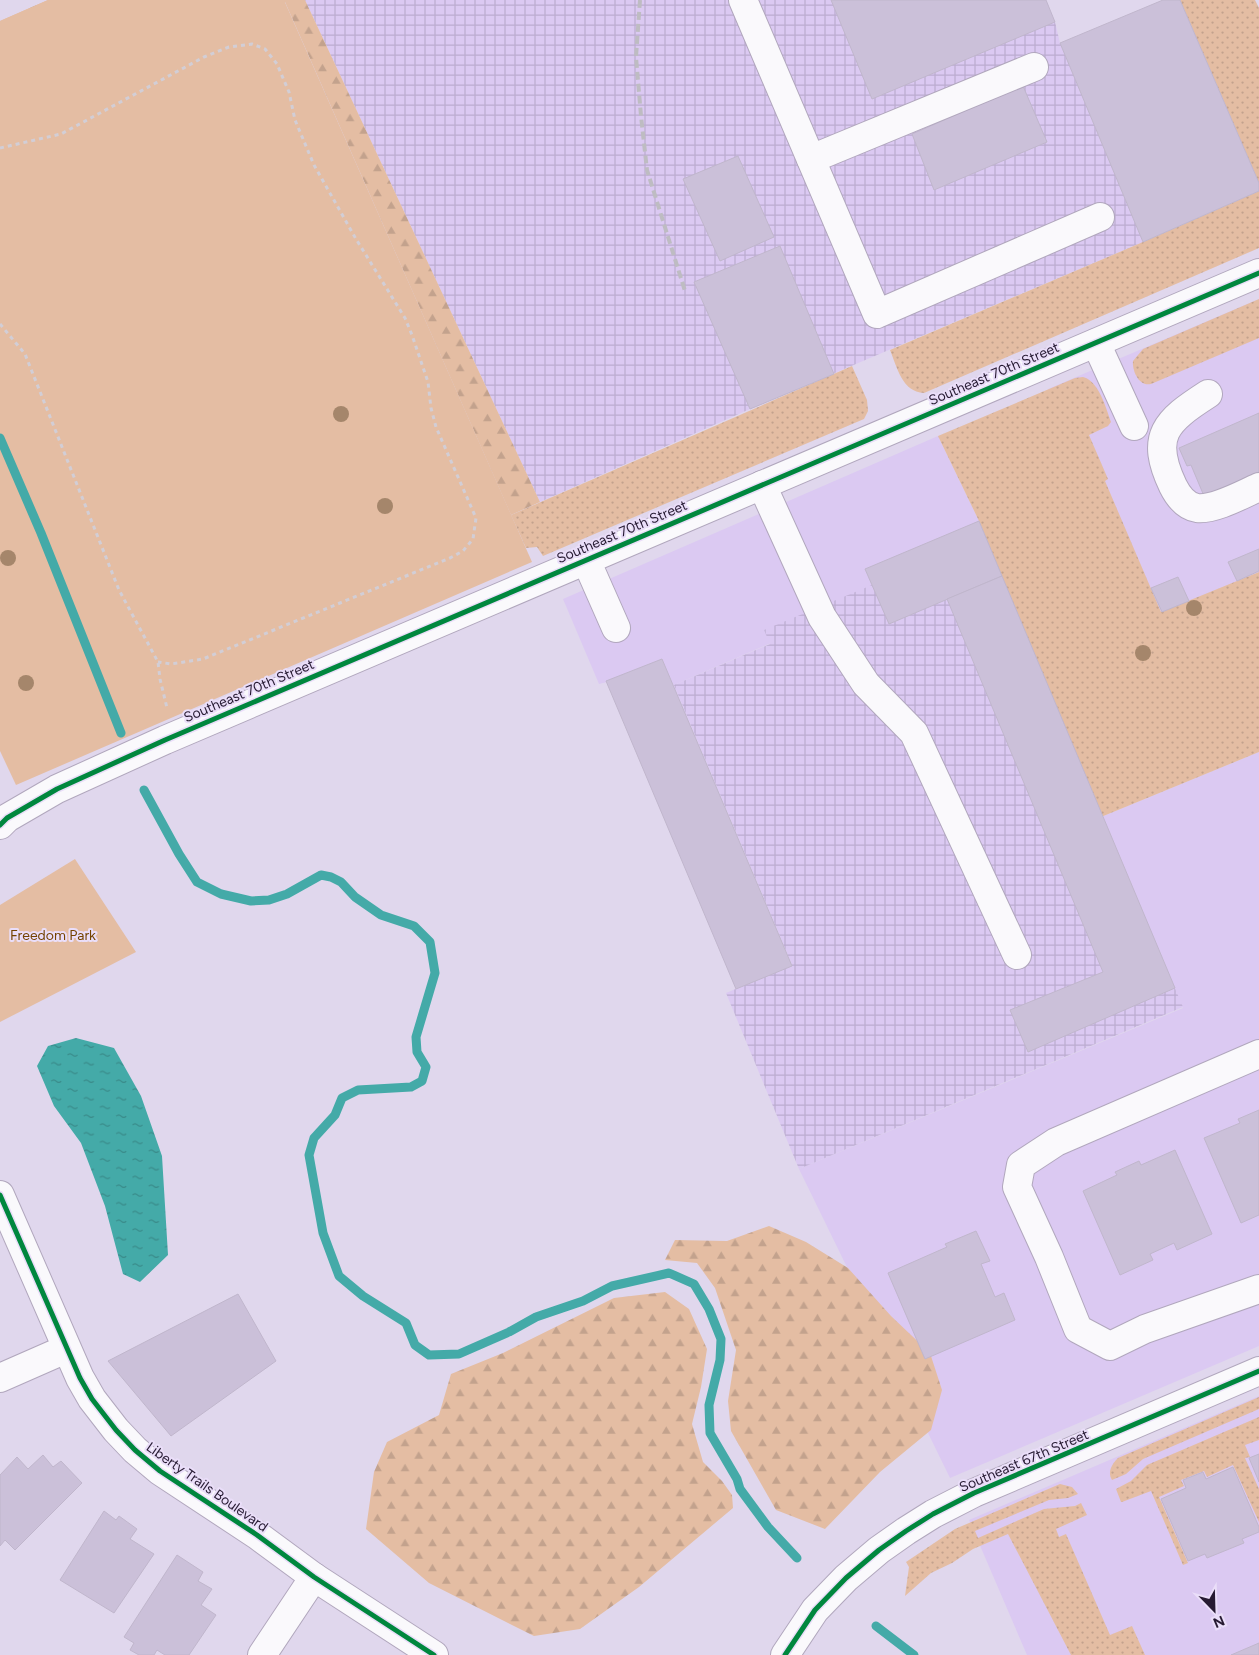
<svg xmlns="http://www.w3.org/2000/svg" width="1259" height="1655" font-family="Figtree,sans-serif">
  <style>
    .built { fill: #dbc9f2 }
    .industrial { fill: url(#industrial-grid) }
    .grass { fill: url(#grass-dots) }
    .forest { fill: url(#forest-firs) }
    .green { fill: #e4bda3 }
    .water { fill: url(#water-ripples) }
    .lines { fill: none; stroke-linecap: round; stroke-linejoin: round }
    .stream { stroke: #44aaa8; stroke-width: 9 }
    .building { fill: #cbc0d9; stroke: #c0b6cc }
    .minor-casing { stroke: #b1a7bd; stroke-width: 30 }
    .path { stroke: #d2ced6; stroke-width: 3; stroke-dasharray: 4 4; stroke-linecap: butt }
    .minor { stroke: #faf9fc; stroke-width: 28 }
    .rail { stroke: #bebcc2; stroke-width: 4; stroke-dasharray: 8 4; stroke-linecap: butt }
    .cycleway-casing { stroke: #eadef9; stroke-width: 8 }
    .cycleway { stroke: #00873e; stroke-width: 5 }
    .tree { fill: #a5866b }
    .labels { text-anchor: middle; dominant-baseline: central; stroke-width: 4; stroke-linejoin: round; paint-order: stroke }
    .street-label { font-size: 14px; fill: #261a32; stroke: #eadef9 }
    .park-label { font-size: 14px; fill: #744300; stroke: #eadef9 }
  </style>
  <defs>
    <pattern id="industrial-grid" width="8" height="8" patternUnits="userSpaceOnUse" patternTransform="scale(1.25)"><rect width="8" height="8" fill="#dbc9f2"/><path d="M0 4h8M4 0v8" fill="none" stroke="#bcacd0"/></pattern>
    <pattern id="grass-dots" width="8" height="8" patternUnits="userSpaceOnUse" patternTransform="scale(1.25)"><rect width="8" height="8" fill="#e4bda3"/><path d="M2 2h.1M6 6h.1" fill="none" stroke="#c3a28d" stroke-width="1.8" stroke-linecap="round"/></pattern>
    <pattern id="forest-firs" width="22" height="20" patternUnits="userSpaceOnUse" patternTransform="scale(1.25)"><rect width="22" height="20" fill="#e4bda3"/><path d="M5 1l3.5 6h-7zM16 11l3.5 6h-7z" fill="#c3a28d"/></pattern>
    <pattern id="water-ripples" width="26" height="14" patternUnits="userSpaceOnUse" patternTransform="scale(1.25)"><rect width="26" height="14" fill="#44aaa8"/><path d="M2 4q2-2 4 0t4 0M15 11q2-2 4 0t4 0" fill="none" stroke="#398a89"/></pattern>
  </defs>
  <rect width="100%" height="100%" fill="#e0d7ed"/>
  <!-- built -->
  <g class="built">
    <polygon points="1259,299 1259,580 1151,626 1048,389"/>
    <polygon points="938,436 979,521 1002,576 889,624 765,630 771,643 674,685 792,966 736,989 607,682 599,684 563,599"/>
    <polygon points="1259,752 1259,1346 950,1478 799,1169 1183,1008 1101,817"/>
    <polygon points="1259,1396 1259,1655 1027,1655 969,1520"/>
  </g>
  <!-- industrial -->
  <g class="industrial">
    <polygon points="305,0 1046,0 1055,22 1060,43 1143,242 750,409 540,502"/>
    <polygon points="1002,576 1101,817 1183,1007 799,1169 726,993 792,965 674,685 770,644 764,630 872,585 889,624"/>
  </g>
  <!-- grass -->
  <g class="grass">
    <polygon points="1180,0 1255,0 1259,8 1259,183"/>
    <path d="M 1259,191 L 1259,248 L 924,393 C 902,392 897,367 890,350 L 1143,242 Z"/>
    <path d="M 1259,299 L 1259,338 L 1151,384 C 1139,387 1132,371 1133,361 L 1143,349 Z"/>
    <polygon points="852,366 867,400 868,411 864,419 543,556 537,547 526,548 511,515"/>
    <path d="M 1083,377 C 1099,381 1106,408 1111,422 L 1108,426 L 1089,435 L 1108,479 L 1105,481 L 1161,612 L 1259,572 L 1259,752 L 1101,817 L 979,521 L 938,436 L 1075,378 Z"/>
    <path d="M 1259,1397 L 1259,1409 L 1143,1459 L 1126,1474 L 1112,1480 C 1107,1472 1112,1464 1118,1458 Z"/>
    <polygon points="1259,1417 1259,1440 1245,1445 1250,1457 1245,1458 1259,1489 1259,1522 1233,1465 1207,1477 1204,1471 1181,1480 1184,1486 1159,1497 1188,1563 1183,1565 1151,1491 1122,1502 1121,1502 1116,1489 1131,1481 1147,1465"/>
    <polygon points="1060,1484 1072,1487 1078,1494 1068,1498 1049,1500 975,1531 978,1538 1044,1509 1075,1506 1081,1503 1087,1515 1056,1529 1059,1537 1066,1534 1110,1635 1132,1626 1145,1655 1071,1655 1008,1534 973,1549 952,1563 931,1573 905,1596 909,1567 906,1562 955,1529"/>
  </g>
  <!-- forest -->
  <g class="forest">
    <polygon points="48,0 305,0 540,502 511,515 285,2 0,21"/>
    <polygon points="769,1226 806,1242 848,1268 891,1316 930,1353 942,1390 931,1430 880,1472 825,1529 776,1510 731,1431 728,1401 736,1350 715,1288 697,1263 665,1260 675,1240 727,1241"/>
    <polygon points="665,1292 689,1309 707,1349 701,1387 692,1424 703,1462 722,1481 732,1495 733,1508 639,1587 580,1629 534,1636 429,1583 366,1529 374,1472 387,1442 439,1415 451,1374 503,1353 614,1298"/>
  </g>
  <!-- green -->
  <g class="green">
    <polygon points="48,0 284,0 532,562 16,785 0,751 0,21"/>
    <polygon points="75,859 136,952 0,1022 0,905"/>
  </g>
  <!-- water -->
  <polygon class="water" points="76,1038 114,1048 141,1096 162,1156 168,1255 140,1282 123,1274 105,1206 81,1143 54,1106 37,1066 48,1046"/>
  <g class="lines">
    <!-- stream -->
    <g class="stream">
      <polyline points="0,438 41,533 121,733"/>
      <polyline points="144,790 179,854 197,882 221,894 251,901 269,900 287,894 321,875 331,877 341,882 355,897 381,915 414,926 430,942 435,973 416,1037 417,1052 426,1067 422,1081 411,1087 358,1090 342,1098 335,1115 314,1138 309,1155 323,1233 339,1276 363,1296 406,1323 415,1345 429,1355 459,1354 509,1332 536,1317 583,1301 612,1286 669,1273 694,1284 709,1309 721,1339 720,1360 709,1405 710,1433 737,1479 740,1489 768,1527 797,1558"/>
      <polyline points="876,1626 914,1655"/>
    </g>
  </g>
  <!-- building -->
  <g class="building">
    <polygon points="831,0 1046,0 1055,22 872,99"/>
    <polygon points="1163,0 1180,0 1259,183 1259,191 1143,242 1060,43"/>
    <polygon points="1023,86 1047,142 934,190 912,134"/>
    <polygon points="738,156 774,237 720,261 683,179"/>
    <polygon points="780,246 834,374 750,409 694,282"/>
    <polygon points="1259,413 1259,472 1204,496 1191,465 1187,466 1179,448"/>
    <polygon points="979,521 1002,576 889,624 865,569"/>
    <polygon points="1259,549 1259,571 1237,581 1228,562"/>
    <polygon points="1002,576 1175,988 1028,1052 1010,1010 1103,972 947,599"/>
    <polygon points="1178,577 1189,601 1162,612 1151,588"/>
    <polygon points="662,659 792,966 736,989 606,681"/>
    <polygon points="1259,1110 1259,1215 1241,1223 1204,1138 1240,1123 1238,1119"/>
    <polygon points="1175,1150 1212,1234 1177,1250 1174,1243 1150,1254 1153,1260 1120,1275 1083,1191 1117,1175 1115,1172 1139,1161 1141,1165"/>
    <polygon points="976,1231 990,1261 981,1264 995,1297 1004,1293 1015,1320 925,1359 888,1273 947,1247 945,1244"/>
    <polygon points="238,1294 276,1361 171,1436 108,1361"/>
    <polygon points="1259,1454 1259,1482 1249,1458"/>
    <polygon points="43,1455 53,1467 61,1461 82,1483 15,1550 5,1540 0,1546 0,1475 17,1457 28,1469"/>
    <polygon points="1233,1467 1259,1527 1259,1532 1242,1539 1244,1543 1207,1558 1205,1554 1188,1561 1161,1499 1186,1488 1183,1480 1203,1472 1206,1479"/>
    <polygon points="104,1511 116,1520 119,1516 137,1529 130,1539 154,1554 114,1613 60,1580"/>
    <polygon points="177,1555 203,1572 198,1581 212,1589 201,1605 216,1615 189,1655 165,1655 157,1650 154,1655 139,1655 130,1650 134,1643 124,1637"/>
    <polygon points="1259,1643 1259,1655 1231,1655"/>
  </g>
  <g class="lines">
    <!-- minor casing -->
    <g class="minor-casing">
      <g id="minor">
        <polyline points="743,0 877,314 1100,217"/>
        <polyline points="811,159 1034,67"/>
        <polyline points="1096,343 1134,426"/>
        <path d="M 1208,394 C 1166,421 1149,436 1173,486 C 1178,496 1185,506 1197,508 C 1215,510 1243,494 1259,487"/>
        <polyline points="762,485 822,617 866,684 914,733 1017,955"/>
        <polyline points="586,560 616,628"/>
        <polyline points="0,825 7,818 57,789 165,740 1259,273"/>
        <polyline points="1259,1054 1056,1142 1021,1165 1017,1187 1049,1257 1078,1329 1110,1346 1145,1329 1259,1289"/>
        <polyline points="0,1195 80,1378 92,1399 116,1430 135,1450 160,1471 257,1535 314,1577 434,1655"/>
        <polyline points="0,1378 66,1349"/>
        <polyline points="262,1655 314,1577"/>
        <polyline points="785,1655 815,1610 846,1578 879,1550 906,1531 933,1514 974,1493 1259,1371"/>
      </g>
    </g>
    <!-- path -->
    <g class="path">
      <polyline points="0,148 61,134 204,57 229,47 252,44 265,49 277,64 289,92 295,120 314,165 356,239 405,318 412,335 428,382 431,408 436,427 476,518 473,539 463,551 450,558 203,659 171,664 158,662"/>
      <polyline points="0,324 25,354 119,590 158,662 160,679 167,708"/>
    </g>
    <!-- minor -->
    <use href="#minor" class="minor"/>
    <!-- rail -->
    <polyline class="rail" points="640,0 636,57 641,116 647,170 685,291"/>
    <!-- cycleway casing -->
    <g class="cycleway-casing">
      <g id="cycleway">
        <polyline points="0,825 7,818 57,789 165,740 1259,273"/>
        <polyline points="0,1195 80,1378 92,1399 116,1430 135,1450 160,1471 257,1535 314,1577 434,1655"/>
        <polyline points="785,1655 815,1610 846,1578 879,1550 906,1531 933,1514 974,1493 1259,1371"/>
      </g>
    </g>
    <!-- cycleway -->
    <use href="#cycleway" class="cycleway"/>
  </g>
  <!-- trees -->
  <g class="tree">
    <circle cx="341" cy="414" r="8"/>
    <circle cx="385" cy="506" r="8"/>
    <circle cx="8" cy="558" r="8"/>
    <circle cx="1194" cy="608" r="8"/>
    <circle cx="1143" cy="653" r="8"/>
    <circle cx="26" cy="683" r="8"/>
  </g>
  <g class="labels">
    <!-- street labels -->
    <g class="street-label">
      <text transform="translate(994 374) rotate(-23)">Southeast 70th Street</text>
      <text transform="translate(622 532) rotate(-23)">Southeast 70th Street</text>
      <text transform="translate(249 691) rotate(-23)">Southeast 70th Street</text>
      <text transform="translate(1024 1461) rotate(-23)">Southeast 67th Street</text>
      <text transform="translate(207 1487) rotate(35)">Liberty Trails Boulevard</text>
    </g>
    <!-- park labels -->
    <g class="park-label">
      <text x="53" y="935">Freedom Park</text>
    </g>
  </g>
  <!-- north arrow -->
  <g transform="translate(1214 1610) rotate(157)" stroke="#eadef9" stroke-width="4" paint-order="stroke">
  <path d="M0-4L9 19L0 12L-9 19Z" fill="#261a32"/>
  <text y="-8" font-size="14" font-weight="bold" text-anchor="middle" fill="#261a32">N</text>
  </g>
</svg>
